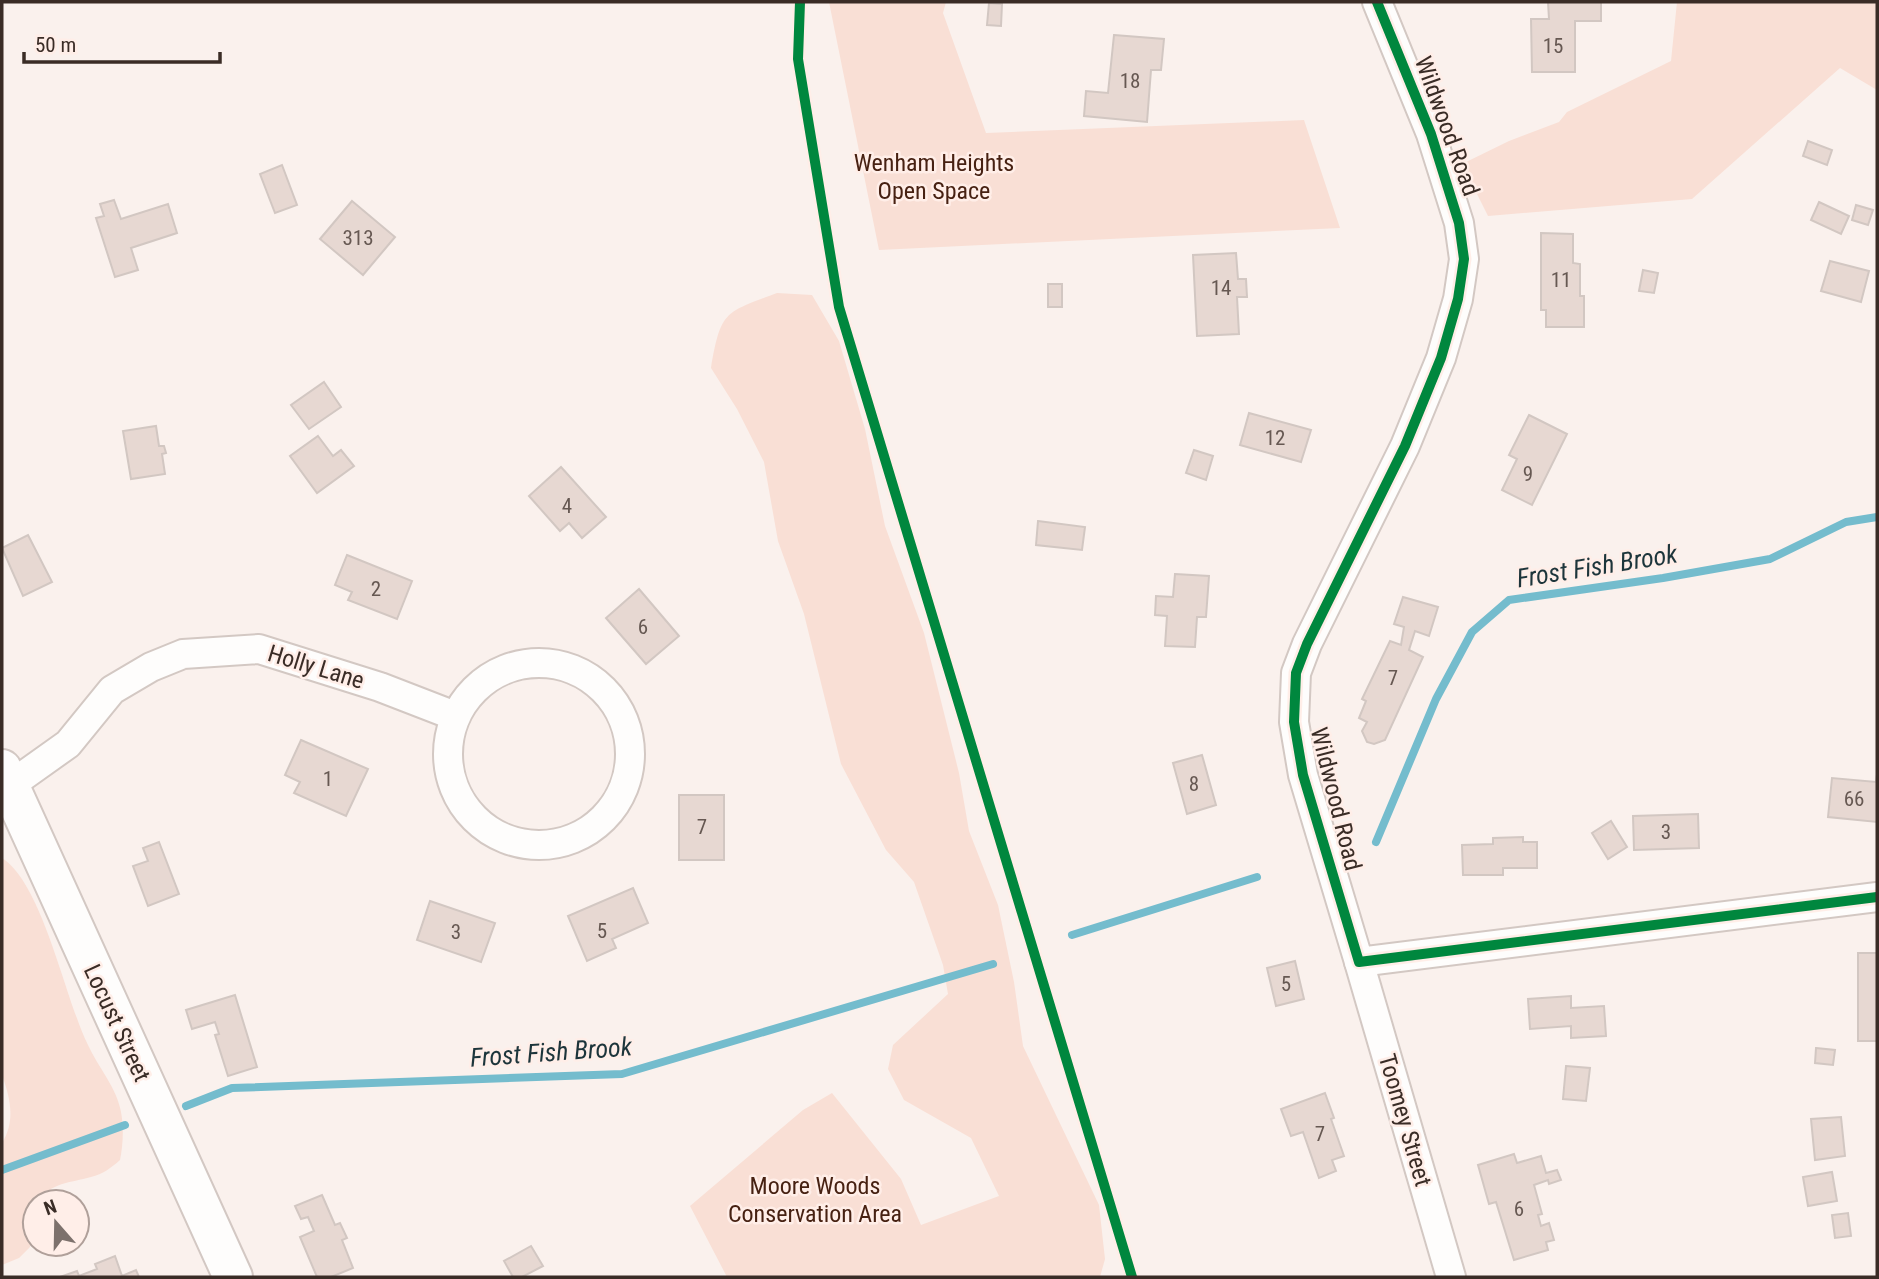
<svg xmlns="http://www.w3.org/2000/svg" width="1879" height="1279" font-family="'Roboto Condensed',sans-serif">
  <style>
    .green { fill: #f9dfd5 }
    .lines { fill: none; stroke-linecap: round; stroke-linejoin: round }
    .stream { stroke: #74bccd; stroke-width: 8 }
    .building { fill: #e7d8d2; stroke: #d2c7c2; stroke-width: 2 }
    .minor-casing { stroke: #d3c8c3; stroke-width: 32 }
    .secondary-casing { stroke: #d3c8c3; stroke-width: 42 }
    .minor { stroke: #fefdfc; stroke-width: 28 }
    .secondary { stroke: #fefdfc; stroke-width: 38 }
    .cycleway-casing { stroke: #ffeee8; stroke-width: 15 }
    .cycleway { stroke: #00873e; stroke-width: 10 }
    .labels { text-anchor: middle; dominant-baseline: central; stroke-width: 5; stroke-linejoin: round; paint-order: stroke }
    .number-label { font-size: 21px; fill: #665852 }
    .street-label { font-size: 24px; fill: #3a2c26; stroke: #ffeee8 }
    .park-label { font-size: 24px; fill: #472112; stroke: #ffeee8 }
    .water-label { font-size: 26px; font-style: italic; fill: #1d353b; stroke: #ffeee8 }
  </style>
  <rect width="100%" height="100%" fill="#faf1ed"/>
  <!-- green -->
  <g class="green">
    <polygon points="829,2 946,2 943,13 986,133 1304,120 1340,228 879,250"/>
    <polygon points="1677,2 1877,2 1877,90 1840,68 1692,199 1488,216 1462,164 1509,141 1559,122 1567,112 1671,61"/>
    <path d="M 777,293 L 812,295 L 839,341 L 865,429 L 885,526 L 924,633 L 959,773 L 969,831 L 998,905 L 1014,982 L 1023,1046 L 1099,1205 L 1105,1259 L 1100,1277 L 727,1277 L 690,1206 L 803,1110 L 832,1093 L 901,1179 L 921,1225 L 999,1196 L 971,1138 L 904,1100 L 888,1069 L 893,1045 L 948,994 L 943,965 L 914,882 L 886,850 L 841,764 L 804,614 L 778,541 L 764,462 L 737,409 L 711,368 C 721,311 724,313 777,293 Z"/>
    <path d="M 2,858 C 43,884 65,999 88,1045 C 98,1067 117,1088 121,1112 C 124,1128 123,1145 120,1160 C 111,1168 103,1174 91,1177 C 70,1183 51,1182 38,1202 L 35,1202 L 30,1247 L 19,1258 L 2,1265 L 2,1143 C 16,1121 10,1097 2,1075 Z"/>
  </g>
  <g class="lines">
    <!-- stream -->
    <g class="stream">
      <polyline points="1376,842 1436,699 1472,632 1509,600 1663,578 1770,559 1846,522 1877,517"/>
      <polyline points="1072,935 1257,877"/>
      <polyline points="186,1106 232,1088 622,1074 993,964"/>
      <polyline points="2,1170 125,1125"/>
    </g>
  </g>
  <!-- building -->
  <g class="building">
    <polygon points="1548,2 1601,2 1601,21 1575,21 1575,72 1532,72 1531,19 1549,19"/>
    <polygon points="989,3 1002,4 1001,26 987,25"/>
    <polygon points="1114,35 1164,39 1161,70 1151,70 1147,122 1084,116 1086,91 1108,93"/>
    <polygon points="1808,141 1832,150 1827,165 1803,156"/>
    <polygon points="282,165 297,205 275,213 260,174"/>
    <polygon points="114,200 121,219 168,204 177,233 131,248 138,270 115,277 96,218 104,216 100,204"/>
    <polygon points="352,201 395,237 363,275 320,239"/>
    <polygon points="1819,202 1849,216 1841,234 1811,220"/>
    <polygon points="1856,205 1873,210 1868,225 1852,220"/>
    <polygon points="1541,233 1573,234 1573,263 1580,264 1580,296 1584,296 1584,327 1546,327 1546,310 1541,310"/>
    <polygon points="1236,253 1238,279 1246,279 1247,297 1237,297 1239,334 1197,336 1193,255"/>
    <polygon points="1830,261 1869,271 1861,302 1821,291"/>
    <polygon points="1643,270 1658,273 1654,293 1639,291"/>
    <rect x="1048" y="284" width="14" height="23"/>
    <polygon points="324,382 341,407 309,429 291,405"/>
    <polygon points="1249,413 1311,430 1301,462 1240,445"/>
    <polygon points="1529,415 1567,434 1532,505 1502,490 1517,459 1509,455"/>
    <polygon points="156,426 159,446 164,446 166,453 162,454 165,474 131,479 123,431"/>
    <polygon points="318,436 333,456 341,450 354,466 317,493 290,456"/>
    <polygon points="1194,450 1213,456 1206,480 1186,473"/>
    <polygon points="561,467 606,517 582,538 569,523 560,531 529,496"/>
    <polygon points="1038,521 1085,527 1082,550 1036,545"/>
    <polygon points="28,535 52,582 23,596 2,548"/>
    <polygon points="347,555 412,581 397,619 348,600 352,592 335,585"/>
    <polygon points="1175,574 1209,576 1206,617 1197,617 1195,647 1165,646 1167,616 1155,615 1156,596 1173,597"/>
    <polygon points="639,589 679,636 646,664 606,618"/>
    <polygon points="1403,597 1438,607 1429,636 1415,631 1409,650 1423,657 1385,740 1374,744 1367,742 1362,731 1367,722 1359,718 1366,701 1362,699 1390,641 1401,645 1404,627 1394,624"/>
    <polygon points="301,740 368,769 346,816 294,793 300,782 285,775"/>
    <polygon points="1202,755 1216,805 1187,814 1173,763"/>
    <polygon points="1877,774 1877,822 1828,817 1832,778 1876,782"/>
    <rect x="679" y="795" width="45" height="65"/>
    <polygon points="1698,814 1699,848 1634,850 1633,816"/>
    <polygon points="1611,821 1627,847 1608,859 1592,833"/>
    <polygon points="1523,837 1523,842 1537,842 1537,868 1503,868 1503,875 1463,875 1462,845 1493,844 1493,838"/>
    <polygon points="159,842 179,894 148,906 133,866 148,861 143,848"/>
    <polygon points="633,888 648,923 612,939 616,948 587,961 568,916"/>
    <polygon points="430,901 495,923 481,962 417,940"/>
    <rect x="1858" y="953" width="19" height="88"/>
    <polygon points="1295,961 1304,999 1276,1006 1267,968"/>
    <polygon points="235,995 257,1067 228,1076 215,1035 219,1034 215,1022 192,1029 186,1010"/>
    <polygon points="1571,996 1571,1008 1604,1006 1606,1036 1571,1038 1571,1026 1530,1029 1528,999"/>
    <polygon points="1816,1048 1835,1050 1833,1065 1815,1063"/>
    <polygon points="1566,1066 1590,1068 1586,1101 1563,1099"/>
    <polygon points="1325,1093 1334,1118 1331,1119 1344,1156 1332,1160 1336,1171 1319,1178 1303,1132 1291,1136 1281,1109"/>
    <polygon points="1841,1117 1845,1156 1815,1160 1811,1119"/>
    <polygon points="1514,1154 1517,1163 1541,1156 1546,1173 1557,1170 1561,1180 1549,1184 1548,1180 1534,1185 1542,1214 1538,1215 1541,1226 1549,1223 1554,1240 1546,1242 1548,1250 1514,1260 1496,1202 1489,1204 1478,1165"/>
    <polygon points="1832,1172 1837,1201 1808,1206 1803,1177"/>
    <polygon points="322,1195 335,1225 340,1223 347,1238 342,1240 353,1268 331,1277 317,1277 300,1237 314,1231 308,1217 301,1219 295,1206"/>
    <polygon points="1848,1213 1851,1236 1835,1238 1832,1215"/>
    <polygon points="531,1246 543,1266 522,1277 513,1277 504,1261"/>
    <polygon points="115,1256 122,1276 136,1270 139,1277 60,1277 77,1271 79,1276 97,1269 95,1264"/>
  </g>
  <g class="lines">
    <!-- minor casing -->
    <g class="minor-casing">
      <g id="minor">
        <polyline points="1377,2 1431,134 1459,223 1464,259 1458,299 1441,358 1405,446 1307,644 1296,673 1294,722 1303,775 1359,962 1877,897"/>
        <circle cx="539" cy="754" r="91"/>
        <polyline points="9,786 68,744 112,690 151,667 183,654 259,649 380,687 455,716"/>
        <polyline points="1359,962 1451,1277"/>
      </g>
    </g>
    <!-- secondary casing -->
    <g class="secondary-casing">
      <polyline id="secondary" points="2,769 233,1277"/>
    </g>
    <!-- minor -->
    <use href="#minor" class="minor"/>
    <!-- secondary -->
    <use href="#secondary" class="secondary"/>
    <!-- cycleway casing -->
    <g class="cycleway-casing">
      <g id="cycleway">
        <polyline points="800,2 798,59 839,307 1132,1277"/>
        <polyline points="1377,2 1431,134 1459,223 1464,259 1458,299 1441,358 1405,446 1307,644 1296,673 1294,722 1303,775 1359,962 1877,897"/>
      </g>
    </g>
    <!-- cycleway -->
    <use href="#cycleway" class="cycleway"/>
  </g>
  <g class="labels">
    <!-- number labels -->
    <g class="number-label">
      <text x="1553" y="46">15</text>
      <text x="1130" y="81">18</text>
      <text x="358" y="238">313</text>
      <text x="1561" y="280">11</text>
      <text x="1221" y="288">14</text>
      <text x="1275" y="438">12</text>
      <text x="1528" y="474">9</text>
      <text x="567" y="506">4</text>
      <text x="376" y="589">2</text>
      <text x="643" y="627">6</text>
      <text x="1393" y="678">7</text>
      <text x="328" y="779">1</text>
      <text x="1194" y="784">8</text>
      <text x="1854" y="799">66</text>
      <text x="702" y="827">7</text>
      <text x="1666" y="832">3</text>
      <text x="602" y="931">5</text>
      <text x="456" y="932">3</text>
      <text x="1286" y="984">5</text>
      <text x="1320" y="1134">7</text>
      <text x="1519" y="1209">6</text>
    </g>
    <!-- street labels -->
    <g class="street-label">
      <text transform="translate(1447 126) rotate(70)">Wildwood Road</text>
      <text transform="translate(316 667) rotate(17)">Holly Lane</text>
      <text transform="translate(1336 799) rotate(76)">Wildwood Road</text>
      <text transform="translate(117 1023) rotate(65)">Locust Street</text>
      <text transform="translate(1405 1120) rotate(74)">Toomey Street</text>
    </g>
    <!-- park labels -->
    <g class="park-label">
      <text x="934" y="163">Wenham Heights<tspan x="934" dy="28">Open Space</tspan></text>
      <text x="815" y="1186">Moore Woods<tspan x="815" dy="28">Conservation Area</tspan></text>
    </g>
    <!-- water labels -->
    <g class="water-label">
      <text transform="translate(1597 566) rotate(-9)">Frost Fish Brook</text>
      <text transform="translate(551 1052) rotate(-4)">Frost Fish Brook</text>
    </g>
  </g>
  <!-- border -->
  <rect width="1879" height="1279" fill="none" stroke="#3a2c26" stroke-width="7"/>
  <!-- north arrow -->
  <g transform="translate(56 1223) rotate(340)"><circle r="33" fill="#ffeee8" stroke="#b0a09a" stroke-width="2"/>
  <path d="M0-5L12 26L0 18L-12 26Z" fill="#7d716c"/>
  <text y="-10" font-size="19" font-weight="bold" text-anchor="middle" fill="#3a2c26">N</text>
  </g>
  <!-- scale -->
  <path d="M24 52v10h196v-10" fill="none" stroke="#3a2c26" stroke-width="3.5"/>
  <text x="35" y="52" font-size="21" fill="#3a2c26" stroke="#ffeee8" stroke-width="5" paint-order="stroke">50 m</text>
</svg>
